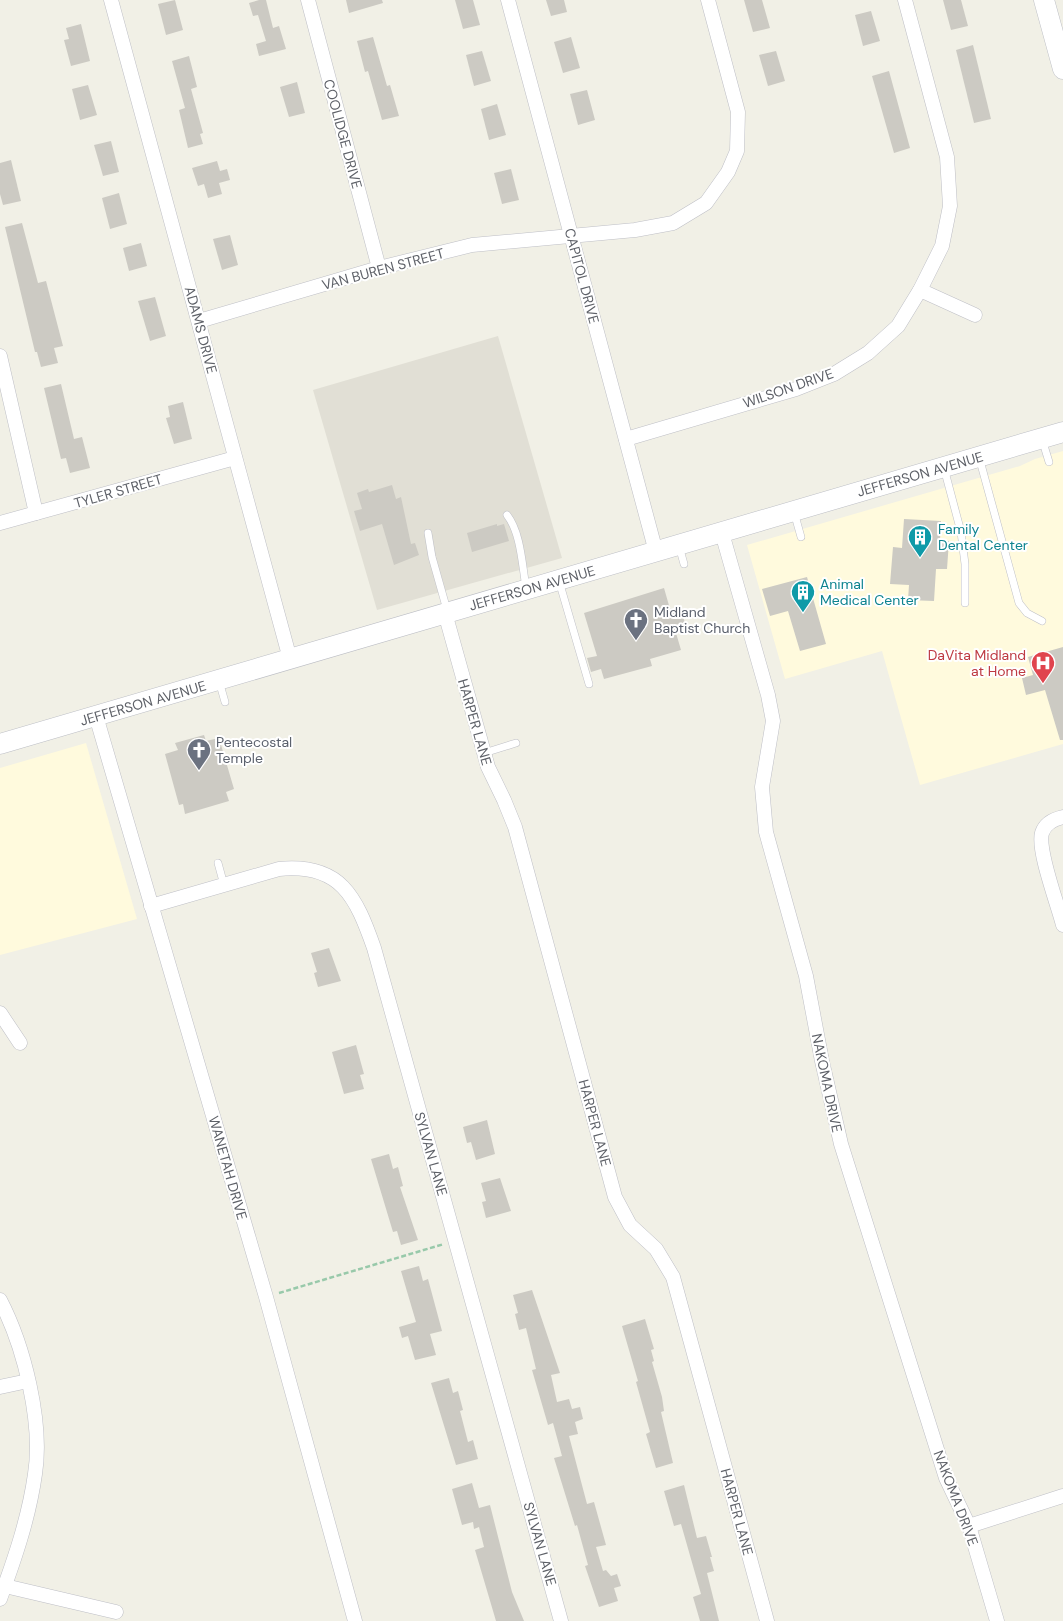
<svg xmlns="http://www.w3.org/2000/svg" width="1063" height="1621" font-family="'DM Sans',sans-serif">
  <style>
    .commercial { fill: #fffadd }
    .education { fill: #e1dfd5 }
    .building { fill: #cccac3 }
    .lines { fill: none; stroke-linecap: round; stroke-linejoin: round }
    .lane-casing { stroke: #bebfc6; stroke-width: 8 }
    .street-casing { stroke: #bebfc6; stroke-width: 15 }
    .secondary-casing { stroke: #bcbec5; stroke-width: 21 }
    .path { stroke: #98c9aa; stroke-width: 2.5; stroke-dasharray: 5 2.5; stroke-linecap: butt }
    .lane { stroke: #fff; stroke-width: 7 }
    .street { stroke: #fff; stroke-width: 14 }
    .secondary { stroke: #fff; stroke-width: 20 }
    .labels { text-anchor: middle; dominant-baseline: central; stroke-width: 4; stroke-linejoin: round; paint-order: stroke }
    .street-label { font-size: 14px; fill: #5e6168; stroke: #fff }
    .culture-label { font-size: 14px; fill: #0d838f; stroke: #fff; text-anchor: start }
    .worship-label { font-size: 14px; fill: #5b616d; stroke: #fff; text-anchor: start }
    .health-label { font-size: 14px; fill: #be3a42; stroke: #fff; text-anchor: end }
  </style>
  <rect width="100%" height="100%" fill="#f1f0e6"/>
  <!-- commercial -->
  <g class="commercial">
    <polygon points="1063,451 1063,744 920,785 882,651 785,679 747,545 1020,466 1035,459"/>
    <polygon points="86,743 137,919 0,955 0,768"/>
  </g>
  <!-- education -->
  <polygon class="education" points="498,336 562,558 377,610 313,390"/>
  <!-- building -->
  <g class="building">
    <polygon points="175,0 183,30 166,35 158,4"/>
    <polygon points="259,0 266,0 273,28 279,26 286,49 259,56 256,44 266,41 258,15 253,16 249,3"/>
    <polygon points="346,0 382,0 383,3 349,13"/>
    <polygon points="455,0 473,0 480,25 463,29"/>
    <polygon points="546,0 564,0 567,12 551,16"/>
    <polygon points="744,0 762,0 770,28 753,32"/>
    <polygon points="943,0 961,0 968,26 951,30"/>
    <polygon points="871,11 880,41 863,46 855,15"/>
    <polygon points="81,24 90,61 71,66 64,40 69,39 66,28"/>
    <polygon points="373,37 387,86 390,85 399,116 382,120 368,71 365,72 357,41"/>
    <polygon points="571,37 580,68 563,73 554,42"/>
    <polygon points="973,45 991,119 974,123 956,50"/>
    <polygon points="482,51 491,81 474,86 466,55"/>
    <polygon points="776,51 785,81 768,86 759,55"/>
    <polygon points="189,56 197,87 191,89 203,133 200,134 203,144 188,148 179,110 185,108 172,61"/>
    <polygon points="889,71 910,148 894,153 872,76"/>
    <polygon points="297,82 305,113 289,117 280,87"/>
    <polygon points="88,85 97,115 80,120 72,89"/>
    <polygon points="587,90 595,120 578,125 570,94"/>
    <polygon points="497,104 506,135 489,140 481,109"/>
    <polygon points="111,141 119,172 103,176 94,145"/>
    <polygon points="11,160 21,201 3,205 0,194 0,163"/>
    <polygon points="217,161 220,171 227,169 230,180 219,183 222,194 208,198 204,184 198,186 192,168"/>
    <polygon points="511,169 519,200 502,204 494,173"/>
    <polygon points="119,193 127,224 110,229 102,198"/>
    <polygon points="22,223 38,283 46,281 63,346 54,348 58,363 41,367 37,352 35,352 5,227"/>
    <polygon points="230,235 238,265 222,270 213,239"/>
    <polygon points="141,243 147,266 129,271 123,248"/>
    <polygon points="155,297 166,336 150,341 138,301"/>
    <polygon points="61,384 74,439 82,437 90,468 70,473 66,458 61,459 44,388"/>
    <polygon points="183,402 192,439 174,444 166,418 170,417 168,406"/>
    <polygon points="392,485 396,499 401,497 411,544 415,543 419,555 394,565 382,524 360,531 354,511 362,509 357,493 368,489 369,492"/>
    <polygon points="904,519 941,521 940,540 949,541 947,569 936,569 934,601 908,600 909,585 890,584 893,547 902,548"/>
    <polygon points="497,524 497,526 504,524 509,541 472,552 467,533"/>
    <polygon points="807,577 826,644 800,651 788,611 770,616 762,589"/>
    <polygon points="664,588 670,609 680,606 687,630 676,633 681,650 650,659 652,666 604,679 601,669 591,672 587,658 597,656 584,613"/>
    <polygon points="1063,647 1063,740 1060,740 1045,690 1026,695 1022,678 1033,675 1028,657"/>
    <polygon points="204,735 206,741 219,738 234,789 226,792 229,801 185,814 183,804 179,805 165,754 178,750 175,743"/>
    <polygon points="329,948 341,981 318,987 314,973 317,972 311,953"/>
    <polygon points="356,1045 364,1074 360,1075 364,1089 344,1094 332,1052"/>
    <polygon points="487,1120 495,1154 476,1160 471,1142 467,1143 463,1127"/>
    <polygon points="389,1154 393,1169 398,1167 403,1186 400,1187 418,1240 401,1245 397,1231 393,1232 371,1159"/>
    <polygon points="500,1178 511,1211 486,1218 482,1202 486,1201 481,1183"/>
    <polygon points="419,1266 423,1281 428,1279 442,1331 430,1334 436,1355 415,1360 408,1336 402,1338 399,1327 416,1322 401,1271"/>
    <polygon points="532,1290 560,1373 551,1375 557,1402 569,1399 572,1409 580,1407 583,1419 575,1422 578,1434 569,1436 587,1504 594,1502 606,1545 596,1547 603,1571 606,1570 611,1576 617,1574 621,1586 614,1588 618,1601 599,1607 585,1566 588,1565 577,1525 575,1526 554,1458 562,1456 553,1423 548,1425 532,1370 536,1369 526,1328 519,1330 515,1314 518,1313 513,1295"/>
    <polygon points="645,1319 654,1349 651,1350 654,1361 652,1362 662,1397 664,1411 661,1412 673,1463 656,1468 646,1434 650,1432 636,1382 638,1381 622,1326"/>
    <polygon points="449,1378 453,1393 458,1391 463,1410 460,1411 468,1442 473,1440 478,1459 456,1465 431,1383"/>
    <polygon points="472,1483 479,1508 490,1505 512,1592 524,1621 496,1621 475,1550 484,1547 479,1527 474,1529 473,1522 462,1525 452,1489"/>
    <polygon points="684,1485 697,1538 706,1536 712,1557 710,1557 714,1571 707,1573 719,1621 700,1621 693,1597 701,1594 681,1524 674,1526 664,1491"/>
  </g>
  <g class="lines">
    <!-- lane casing -->
    <g class="lane-casing">
      <g id="lane">
        <polyline points="1042,439 1049,462"/>
        <polyline points="979,457 1019,603 1027,613 1042,621"/>
        <polyline points="944,468 961,532 965,564 965,603"/>
        <polyline points="794,512 801,537"/>
        <path d="M 507,515 C 521,533 522,565 526,587"/>
        <polyline points="428,533 432,557 447,610"/>
        <polyline points="679,546 684,564"/>
        <polyline points="559,581 589,684"/>
        <polyline points="219,681 225,702"/>
        <polyline points="484,753 516,743"/>
        <polyline points="218,863 224,885"/>
      </g>
    </g>
    <!-- street casing -->
    <g class="street-casing">
      <g id="street">
        <polyline points="111,0 290,659"/>
        <polyline points="308,0 379,268"/>
        <polyline points="508,0 656,552"/>
        <polyline points="920,290 975,315"/>
        <polyline points="199,321 379,268 472,245 635,230 673,223 706,203 728,172 737,151 738,112 708,0"/>
        <polyline points="0,356 36,513"/>
        <polyline points="626,439 796,389 834,374 868,353 898,326 920,290 942,246 950,206 947,157 905,0"/>
        <polyline points="0,523 235,458"/>
        <polyline points="722,533 768,695 773,721 762,787 766,832 806,976 822,1061 841,1144 946,1478 969,1526 997,1621"/>
        <polyline points="445,613 488,767 504,800 515,827 615,1197 630,1225 656,1249 673,1277 767,1621"/>
        <polyline points="96,716 266,1297 355,1621"/>
        <path d="M 1063,817 C 1054,819 1045,823 1042,833 C 1037,850 1058,905 1063,925"/>
        <path d="M 151,906 L 279,869 C 341,863 356,897 374,948 L 561,1621"/>
        <polyline points="0,1013 20,1043"/>
        <path d="M 0,1300 C 24,1346 43,1422 35,1474 C 29,1517 15,1558 0,1599"/>
        <polyline points="0,1387 28,1381"/>
        <polyline points="969,1526 1063,1496"/>
        <polyline points="5,1586 116,1612"/>
      </g>
    </g>
    <!-- secondary casing -->
    <g class="secondary-casing">
      <g id="secondary">
        <polyline points="1044,0 1063,69"/>
        <polyline points="0,744 1063,432"/>
      </g>
    </g>
    <!-- path -->
    <polyline class="path" points="279,1293 444,1244"/>
    <!-- lane -->
    <use href="#lane" class="lane"/>
    <!-- street -->
    <use href="#street" class="street"/>
    <!-- secondary -->
    <use href="#secondary" class="secondary"/>
  </g>
  <!-- icons -->
  <defs>
    <g id="building-pin" transform="scale(1.25)"><path d="M0 17L-7.5 6A9.5 9.5 0 1 1 7.5 6Z" fill="#0f9aa8" stroke="#fff"/><path d="M-4-6H4V6H1V3H-1V6H-4ZM-2.5-4.3h1.7v1.8h-1.7ZM.8-4.3h1.7v1.8H.8ZM-2.5-1h1.7V.8h-1.7ZM.8-1h1.7V.8H.8Z" fill="#fff"/></g>
    <g id="church-pin" transform="scale(1.25)"><path d="M0 17L-7.5 6A9.5 9.5 0 1 1 7.5 6Z" fill="#6b7280" stroke="#fff"/><path d="M-1.2-6h2.4v3.5h3.3v2.4h-3.3V6h-2.4V-.1h-3.3v-2.4h3.3Z" fill="#fff"/></g>
    <g id="hospital-pin" transform="scale(1.25)"><path d="M0 17L-7.5 6A9.5 9.5 0 1 1 7.5 6Z" fill="#e0444e" stroke="#fff"/><path d="M-5-5h3v3.5h4V-5h3V5h-3V1.5h-4V5h-3Z" fill="#fff"/></g>
  </defs>
  <g fill-rule="evenodd">
    <use href="#building-pin" x="920" y="537"/>
    <use href="#building-pin" x="803" y="592"/>
    <use href="#church-pin" x="636" y="620"/>
    <use href="#hospital-pin" x="1043" y="663"/>
    <use href="#church-pin" x="199" y="750"/>
  </g>
  <g class="labels">
    <!-- street labels -->
    <g class="street-label">
      <text transform="translate(343 134) rotate(75)">COOLIDGE DRIVE</text>
      <text transform="translate(383 269) rotate(-15)">VAN BUREN STREET</text>
      <text transform="translate(582 276) rotate(75)">CAPITOL DRIVE</text>
      <text transform="translate(201 330) rotate(75)">ADAMS DRIVE</text>
      <text transform="translate(788 388) rotate(-19)">WILSON DRIVE</text>
      <text transform="translate(920 474) rotate(-16)">JEFFERSON AVENUE</text>
      <text transform="translate(118 491) rotate(-16)">TYLER STREET</text>
      <text transform="translate(532 588) rotate(-16)">JEFFERSON AVENUE</text>
      <text transform="translate(143 703) rotate(-16)">JEFFERSON AVENUE</text>
      <text transform="translate(475 722) rotate(74)">HARPER LANE</text>
      <text transform="translate(827 1083) rotate(78)">NAKOMA DRIVE</text>
      <text transform="translate(595 1123) rotate(75)">HARPER LANE</text>
      <text transform="translate(431 1154) rotate(74)">SYLVAN LANE</text>
      <text transform="translate(228 1168) rotate(74)">WANETAH DRIVE</text>
      <text transform="translate(956 1498) rotate(69)">NAKOMA DRIVE</text>
      <text transform="translate(737 1512) rotate(75)">HARPER LANE</text>
      <text transform="translate(540 1544) rotate(74)">SYLVAN LANE</text>
    </g>
    <!-- culture labels -->
    <g class="culture-label">
      <text x="938" y="529">Family<tspan x="938" dy="16">Dental Center</tspan></text>
      <text x="820" y="584">Animal<tspan x="820" dy="16">Medical Center</tspan></text>
    </g>
    <!-- worship labels -->
    <g class="worship-label">
      <text x="654" y="612">Midland<tspan x="654" dy="16">Baptist Church</tspan></text>
      <text x="216" y="742">Pentecostal<tspan x="216" dy="16">Temple</tspan></text>
    </g>
    <!-- health labels -->
    <g class="health-label">
      <text x="1026" y="655">DaVita Midland<tspan x="1026" dy="16">at Home</tspan></text>
    </g>
  </g>
</svg>
